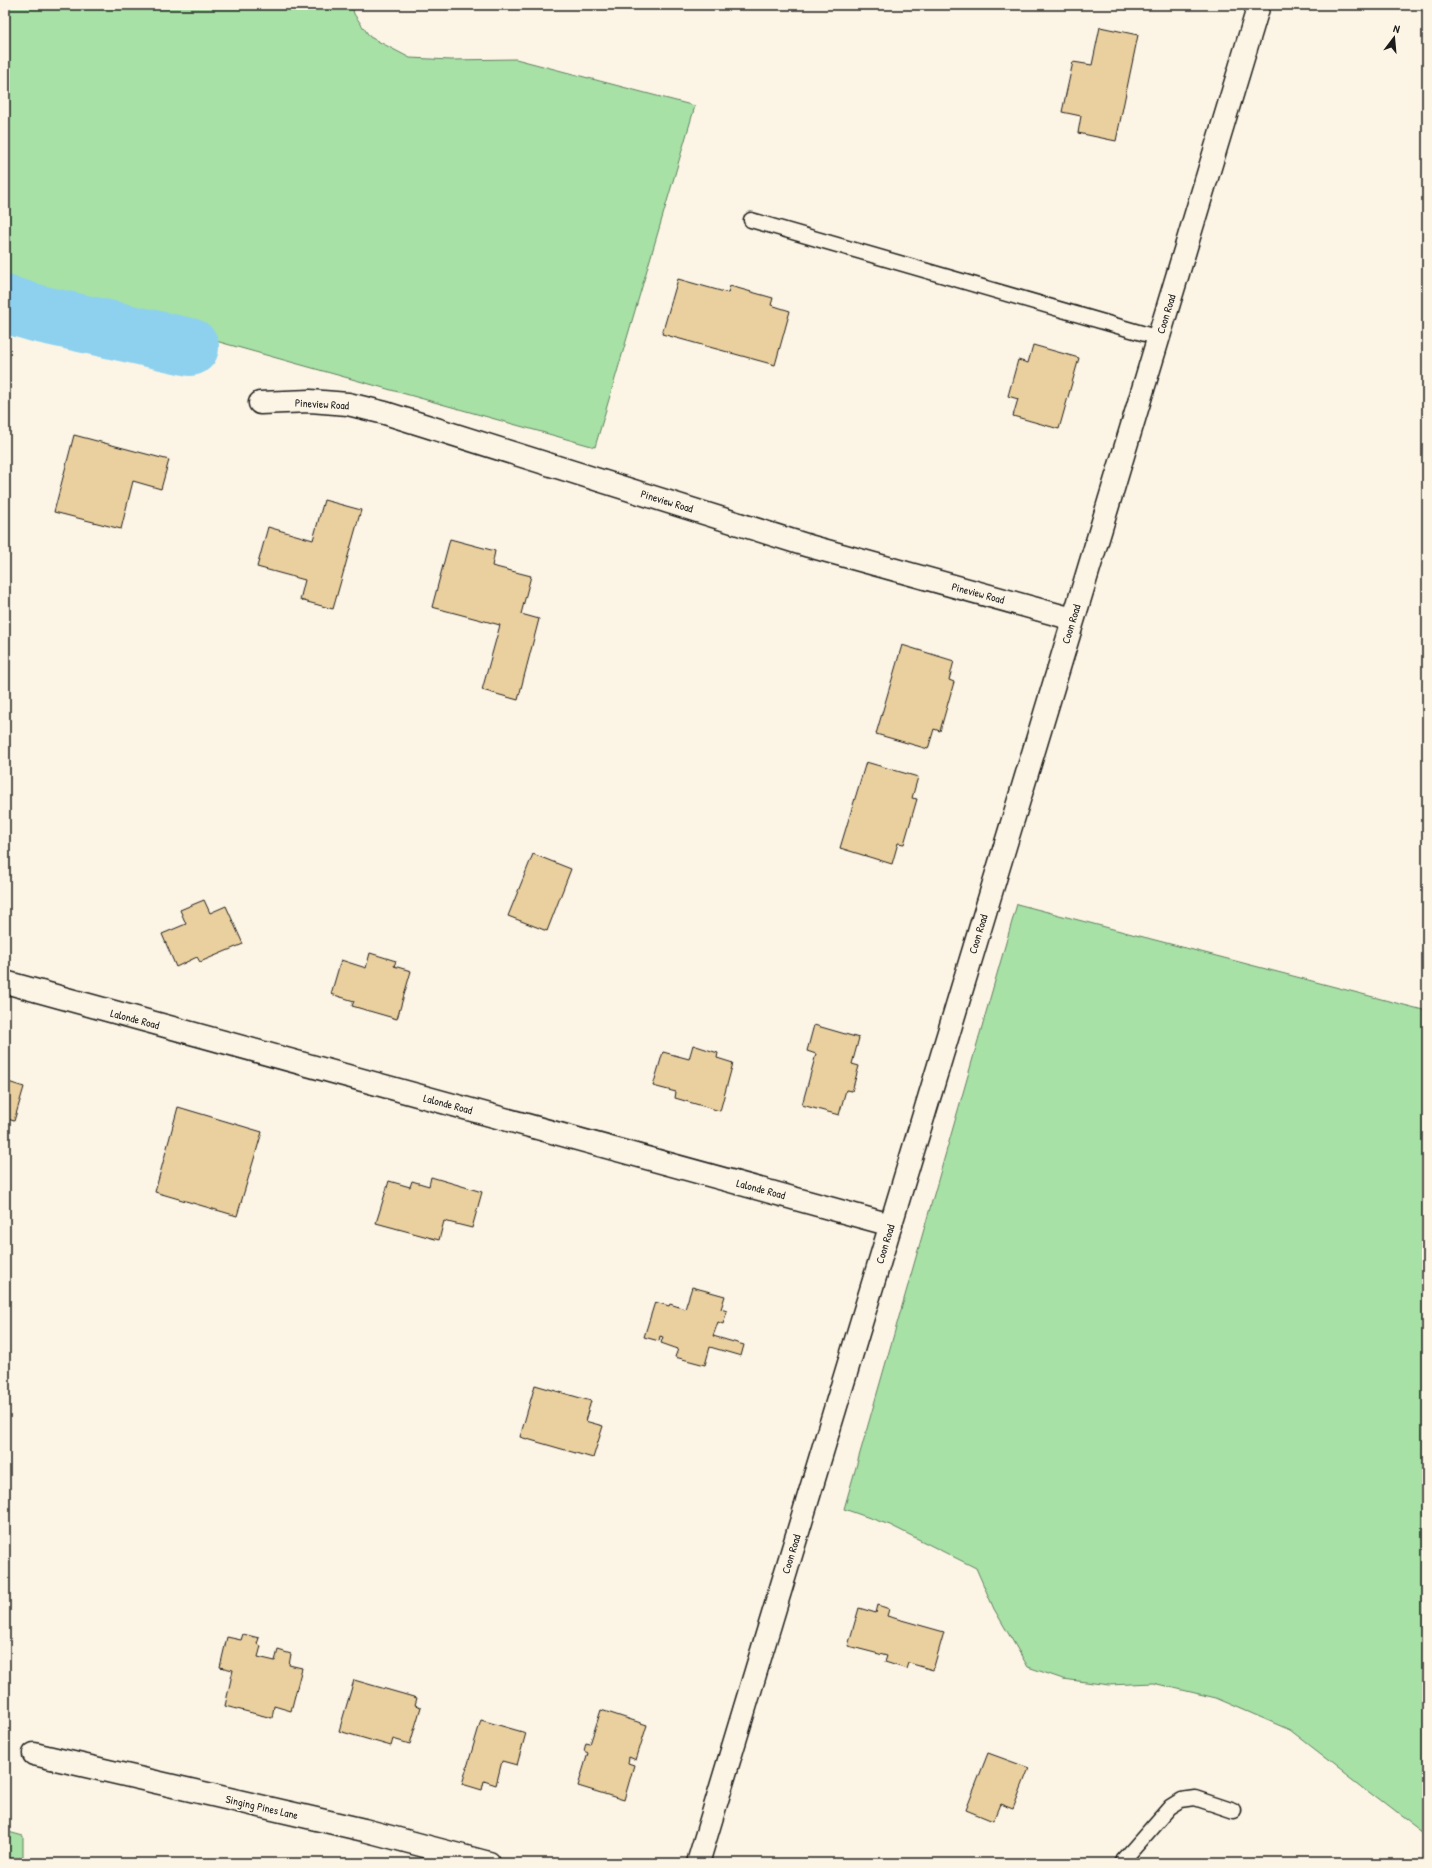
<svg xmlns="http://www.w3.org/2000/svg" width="1432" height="1868" font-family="'Patrick Hand',sans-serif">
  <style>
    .green { fill: #a7e1a6; stroke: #627e61 }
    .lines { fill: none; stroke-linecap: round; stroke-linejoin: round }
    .river { stroke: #8dd1ef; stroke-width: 58 }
    .building { fill: #ebd09f; stroke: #1c1c1c }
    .service-casing { stroke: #1c1c1c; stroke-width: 17 }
    .minor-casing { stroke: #1c1c1c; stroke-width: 25 }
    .service { stroke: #fcf5e5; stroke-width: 14 }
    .minor { stroke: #fcf5e5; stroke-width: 22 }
    .labels { text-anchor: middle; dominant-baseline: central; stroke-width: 3; stroke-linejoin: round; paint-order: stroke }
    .street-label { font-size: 11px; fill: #1c1c1c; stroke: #fcf5e5 }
  </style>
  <rect width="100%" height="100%" fill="#fcf5e5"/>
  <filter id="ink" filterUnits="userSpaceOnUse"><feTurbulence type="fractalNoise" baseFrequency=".025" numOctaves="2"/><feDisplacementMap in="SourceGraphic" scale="8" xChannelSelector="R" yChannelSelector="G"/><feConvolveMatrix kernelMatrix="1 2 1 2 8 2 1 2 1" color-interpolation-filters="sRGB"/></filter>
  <g filter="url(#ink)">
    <!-- green -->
    <g class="green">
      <polygon points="5,5 352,5 354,14 370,37 410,58 451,60 516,59 695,106 595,447 44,293 20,290 5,301"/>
      <polygon points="1017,904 1427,1011 1427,1836 1290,1730 1216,1698 1153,1683 1109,1685 1063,1679 1028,1667 994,1609 976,1568 890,1525 844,1509"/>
      <polygon points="5,1831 23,1836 23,1863 5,1863"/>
    </g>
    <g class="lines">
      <!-- river -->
      <polyline class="river" points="5,304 39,314 190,347"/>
    </g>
    <!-- building -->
    <g class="building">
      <polygon points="1100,27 1138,35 1116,141 1078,133 1081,116 1062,112 1073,62 1092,65"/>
      <polygon points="678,279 728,293 730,286 773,298 771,305 790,311 775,365 662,334"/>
      <polygon points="1033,345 1079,358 1059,429 1013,416 1018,399 1008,396 1018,360 1028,363"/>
      <polygon points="74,435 169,460 161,489 133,481 121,529 54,512"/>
      <polygon points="324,500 361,510 333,609 300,600 305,580 257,567 268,527 313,540"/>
      <polygon points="450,539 495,551 492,566 531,576 521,614 539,619 518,700 482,690 500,625 432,607"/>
      <polygon points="902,645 954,661 949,680 954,682 940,731 934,729 928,749 876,734"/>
      <polygon points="866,762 918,777 912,798 917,799 904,844 898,843 892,864 840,848"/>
      <polygon points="533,854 571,869 547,931 508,916"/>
      <polygon points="204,900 210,913 226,906 243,944 200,962 197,957 176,967 162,934 186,924 180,910"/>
      <polygon points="370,953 396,961 394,966 411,971 397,1019 352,1006 354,1001 331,994 341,960 366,968"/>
      <polygon points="814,1025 859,1038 852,1064 859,1066 852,1091 846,1090 839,1115 802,1105 816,1054 807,1051"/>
      <polygon points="693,1045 718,1053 717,1058 733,1063 720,1111 675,1098 676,1092 653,1086 663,1052 689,1059"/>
      <polygon points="5,1081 24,1087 14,1121 5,1118"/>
      <polygon points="178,1107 262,1132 237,1216 155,1192"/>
      <polygon points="431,1177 482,1192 472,1228 444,1221 439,1240 376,1223 389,1181 410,1187 412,1181 429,1186"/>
      <polygon points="692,1287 725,1296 721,1309 727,1311 723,1324 718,1322 713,1336 744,1345 741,1356 710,1347 705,1365 675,1357 678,1349 661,1343 663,1337 660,1336 659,1341 644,1337 655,1302 669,1306 670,1304 685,1309"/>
      <polygon points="535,1385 591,1401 585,1421 603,1426 593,1458 520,1437"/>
      <polygon points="878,1605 889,1609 887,1616 944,1632 933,1670 909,1663 907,1669 885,1662 887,1656 848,1646 859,1608 876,1613"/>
      <polygon points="243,1634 259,1638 257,1644 261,1646 258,1657 275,1661 278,1650 291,1654 289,1665 302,1668 291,1711 274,1706 272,1718 225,1706 233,1670 220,1667 227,1637 241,1640"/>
      <polygon points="354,1680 417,1698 415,1705 421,1707 410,1744 393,1739 391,1746 339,1731"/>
      <polygon points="601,1710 647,1725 636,1760 629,1757 628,1763 634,1765 624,1800 578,1786 588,1753 584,1751 586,1743 590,1744"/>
      <polygon points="481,1720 526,1733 517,1765 502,1761 496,1785 484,1781 482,1790 462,1784"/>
      <polygon points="988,1753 1029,1768 1013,1809 1000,1804 993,1821 966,1810"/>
    </g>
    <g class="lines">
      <!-- service casing -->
      <g class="service-casing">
        <g id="service">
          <polyline points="751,220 1159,338"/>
          <polyline points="1121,1863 1170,1807 1181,1800 1195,1798 1234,1811"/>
        </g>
      </g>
      <!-- minor casing -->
      <g class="minor-casing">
        <g id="minor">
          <polyline points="260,403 310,401 348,404 385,413 809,546 1073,619"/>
          <polyline points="5,982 891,1225"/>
          <polyline points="34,1754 364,1830 489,1863"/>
          <polyline points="698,1863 1259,5"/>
        </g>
      </g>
      <!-- service -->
      <use href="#service" class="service"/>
      <!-- minor -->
      <use href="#minor" class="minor"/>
    </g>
  </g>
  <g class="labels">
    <!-- street labels -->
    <g class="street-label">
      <text transform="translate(1166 314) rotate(-73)">Coon Road</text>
      <text transform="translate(322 404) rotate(3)">Pineview Road</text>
      <text transform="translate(667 501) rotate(17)">Pineview Road</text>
      <text transform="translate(978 593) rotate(15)">Pineview Road</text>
      <text transform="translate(1071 624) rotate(-73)">Coon Road</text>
      <text transform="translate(978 934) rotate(-73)">Coon Road</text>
      <text transform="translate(135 1019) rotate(15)">Lalonde Road</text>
      <text transform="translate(448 1104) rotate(15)">Lalonde Road</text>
      <text transform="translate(761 1189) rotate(15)">Lalonde Road</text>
      <text transform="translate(885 1244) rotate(-73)">Coon Road</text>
      <text transform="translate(791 1554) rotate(-73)">Coon Road</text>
      <text transform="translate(262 1807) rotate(13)">Singing Pines Lane</text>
    </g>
  </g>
  <!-- margin -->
  <rect width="1432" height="1868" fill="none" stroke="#fcf5e5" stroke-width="20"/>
  <rect x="10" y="10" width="1412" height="1848" fill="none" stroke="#1c1c1c" stroke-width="1.5" filter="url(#ink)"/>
  <!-- north arrow -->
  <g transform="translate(1394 38) rotate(16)" stroke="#fcf5e5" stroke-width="3" paint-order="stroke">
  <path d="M0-3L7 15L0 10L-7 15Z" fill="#1c1c1c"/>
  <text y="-6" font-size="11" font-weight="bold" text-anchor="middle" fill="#1c1c1c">N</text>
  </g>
</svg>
